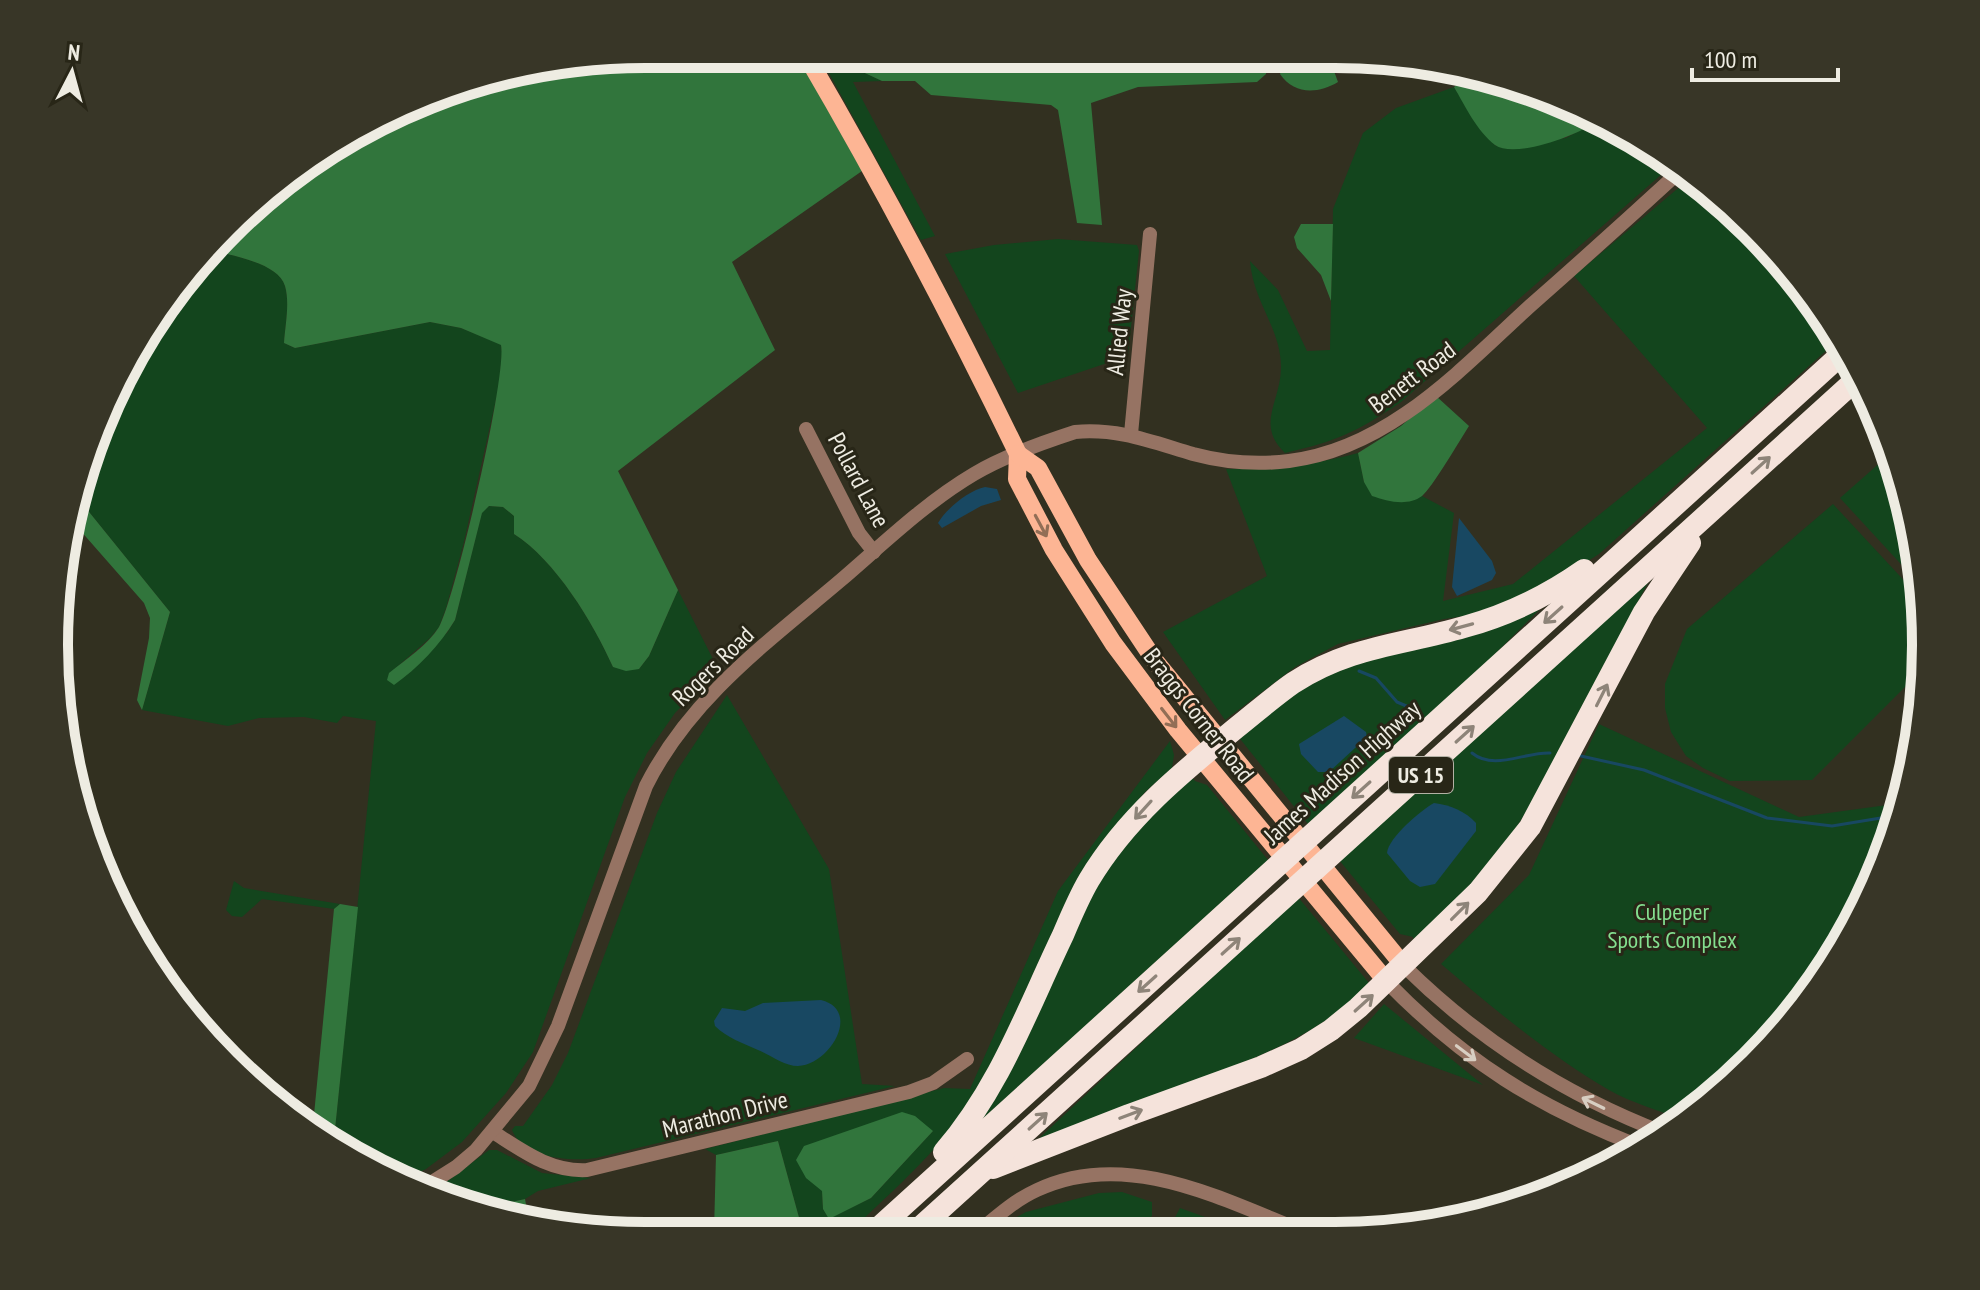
<svg xmlns="http://www.w3.org/2000/svg" width="1980" height="1290" font-family="'PT Sans Narrow',sans-serif">
  <style>
    .green { fill: #13451d; fill-rule: evenodd }
    .forest { fill: #31753c }
    .water { fill: #184862 }
    .lines { fill: none; stroke-linecap: round; stroke-linejoin: round }
    .stream { stroke: #184862; stroke-width: 3 }
    .minor { stroke: #967363; stroke-width: 14 }
    .major { stroke: #fdb594; stroke-width: 18 }
    .highway { stroke: #f5e3db; stroke-width: 22 }
    .oneway { stroke: #8e8479 }
    .oneway2 { stroke: #926e56 }
    .oneway3 { stroke: #d8cec2 }
    .labels { text-anchor: middle; dominant-baseline: central; stroke-width: 6; stroke-linejoin: round; paint-order: stroke }
    .shield { fill: #282617; stroke: #b3b1a5; stroke-width: 2 }
    .shield-label { font-size: 22px; font-weight: bold; fill: #eeece2 }
    .street-label { font-size: 24px; fill: #eeece2; stroke: #282617 }
    .park-label { font-size: 24px; fill: #84df8f; stroke: #282617 }
    .rim { fill: none; stroke: #eeece2; stroke-width: 10 }
  </style>
  <rect width="100%" height="100%" fill="#323020"/>
  <!-- green -->
  <g class="green">
    <polygon points="819,55 857,55 853,62 854,68 882,81 853,82 935,236 921,240"/>
    <path d="M 1454,87 L 1482,131 L 1496,146 L 1566,138 L 1597,121 L 1670,167 L 1401,402 C 1357,432 1337,441 1285,453 C 1255,424 1281,402 1281,367 C 1281,328 1253,302 1250,261 L 1278,290 L 1307,351 L 1330,350 L 1333,209 L 1363,133 L 1396,108 Z"/>
    <path d="M 1689,179 L 1724,200 L 1804,285 L 1838,340 L 1599,554 L 1563,577 L 1477,614 L 1444,619 L 1338,644 L 1295,667 L 1225,720 L 1163,632 L 1267,576 L 1226,469 C 1274,470 1312,465 1358,453 L 1364,482 L 1405,502 L 1422,496 L 1454,513 L 1443,601 L 1513,584 L 1707,428 L 1574,276 Z"/>
    <polygon points="1058,239 1137,245 1139,251 1128,356 1018,393 945,254 994,245"/>
    <path d="M 214,250 C 234,257 278,263 285,286 C 290,303 285,326 284,343 L 295,348 L 430,322 L 461,328 L 501,344 L 502,353 L 499,386 L 463,546 L 446,608 L 439,627 L 430,638 L 390,673 L 447,633 L 455,620 L 482,512 L 489,506 L 503,507 L 514,516 L 514,534 C 555,560 593,622 613,667 L 639,669 L 649,656 L 678,590 L 718,669 L 675,713 L 647,753 L 625,797 L 533,1052 L 506,1093 L 462,1142 L 426,1169 L 402,1181 L 334,1139 L 376,721 L 343,716 L 337,723 L 304,717 L 259,718 L 228,726 L 142,710 L 170,612 L 77,497 L 86,455 L 176,285 Z"/>
    <polygon points="1891,453 1906,492 1922,587 1840,498"/>
    <polygon points="1833,504 1924,602 1923,669 1812,780 1730,781 1703,768 1686,756 1671,732 1665,708 1665,684 1687,629"/>
    <polygon points="1651,577 1526,812 1501,852 1477,881 1415,943 1413,937 1400,934 1339,860"/>
    <polygon points="1535,607 1539,610 1480,669 1308,824 1237,735 1313,678"/>
    <path d="M 727,695 L 829,869 L 862,1084 L 895,1086 L 596,1158 C 570,1162 523,1158 512,1130 L 515,1126 L 523,1126 L 552,1085 L 568,1053 L 657,813 L 676,772 Z"/>
    <path d="M 1599,724 L 1799,817 L 1902,803 L 1895,835 L 1847,940 L 1780,1034 L 1695,1114 L 1684,1120 C 1660,1111 1632,1103 1609,1090 C 1549,1055 1494,1009 1441,964 L 1529,875 Z"/>
    <path d="M 1170,741 L 1174,755 L 1172,768 L 1145,792 L 1099,849 L 1073,887 L 986,1082 C 951,1137 906,1179 859,1223 L 847,1232 L 803,1232 L 778,1141 L 716,1155 L 705,1149 L 944,1088 L 970,1089 L 1058,891 ZM 933,1131 L 871,1198 L 829,1218 L 823,1209 L 822,1191 Z"/>
    <polygon points="1190,775 1195,781 1207,785 1268,860 974,1127 1078,917 1113,856"/>
    <polygon points="234,881 244,888 340,904 334,909 262,899 242,917 232,916 226,910"/>
    <path d="M 1298,897 L 1369,983 C 1321,1037 1248,1060 1183,1086 C 1133,1105 1083,1124 1034,1143 Z"/>
    <polygon points="1384,1004 1483,1085 1354,1038"/>
    <polygon points="489,1150 497,1150 542,1173 591,1178 538,1191 525,1199 483,1208 430,1194"/>
    <path d="M 1122,1192 L 1152,1202 L 1152,1216 C 1147,1220 1143,1225 1137,1227 C 1110,1237 1043,1233 1012,1233 L 1010,1230 L 1017,1217 L 1026,1212 L 1099,1193 Z"/>
    <polygon points="1180,1208 1252,1234 1166,1234"/>
  </g>
  <!-- forest -->
  <g class="forest">
    <path d="M 645,54 L 797,55 L 862,171 L 732,262 L 775,350 L 618,471 L 678,590 L 649,656 L 639,669 L 626,671 L 613,667 C 593,622 555,560 514,534 L 514,516 L 503,507 L 489,506 L 482,513 L 455,620 C 440,645 418,668 394,685 L 387,680 L 389,673 C 406,659 428,645 439,627 C 456,595 507,376 501,345 L 461,328 L 430,322 L 295,348 L 284,343 C 285,326 290,303 285,286 C 278,263 234,257 214,250 L 316,154 L 455,85 Z"/>
    <polygon points="857,55 904,56 942,60 943,56 1268,58 1266,74 1257,82 1138,87 1091,103 1102,225 1077,223 1058,110 1051,105 931,95 915,81 882,81 854,68 853,62"/>
    <path d="M 1293,58 L 1316,59 L 1331,63 L 1338,82 C 1318,94 1294,95 1280,74 L 1285,62 Z"/>
    <path d="M 1461,72 L 1562,99 L 1597,121 C 1579,135 1515,159 1495,145 C 1477,131 1465,106 1454,87 L 1463,80 Z"/>
    <polygon points="1301,224 1333,224 1331,301 1321,275 1297,248 1294,237"/>
    <path d="M 1436,396 L 1469,426 C 1460,440 1432,488 1422,496 C 1407,507 1387,501 1372,496 L 1364,482 L 1358,453 L 1401,426 Z"/>
    <polygon points="77,497 170,612 142,710 137,700 149,638 150,618 144,603 72,521"/>
    <polygon points="340,904 358,907 334,1139 313,1125 334,909"/>
    <polygon points="902,1112 915,1116 933,1131 871,1198 829,1219 823,1209 822,1191 806,1178 796,1160 804,1146"/>
    <polygon points="778,1141 803,1232 714,1232 716,1155"/>
    <polygon points="525,1199 529,1221 483,1208"/>
  </g>
  <!-- water -->
  <g class="water">
    <path d="M 985,487 L 997,489 L 1001,500 L 981,506 L 942,528 L 938,523 C 946,509 969,490 985,487 Z"/>
    <polygon points="1459,518 1492,561 1496,573 1492,580 1457,596 1452,587"/>
    <polygon points="1344,716 1366,732 1367,737 1329,772 1318,772 1301,754 1299,744"/>
    <path d="M 1434,803 C 1450,805 1465,811 1476,823 L 1476,831 L 1435,884 L 1420,887 L 1410,881 L 1387,853 C 1388,838 1421,810 1434,803 Z"/>
    <path d="M 821,1000 C 862,1010 830,1065 798,1066 C 784,1066 771,1055 758,1050 C 743,1043 727,1038 715,1026 L 714,1021 L 722,1008 L 745,1011 L 763,1003 Z"/>
  </g>
  <g class="lines">
    <!-- stream -->
    <g class="stream">
      <polyline points="1359,671 1376,678 1397,702 1418,711"/>
      <path d="M 1472,753 C 1494,771 1524,752 1550,753"/>
      <polyline points="1581,756 1644,770 1767,818 1832,826 1899,815"/>
    </g>
    <!-- minor -->
    <g class="minor">
      <polyline points="806,429 859,533 874,552"/>
      <polyline points="1131,434 1150,234"/>
      <path d="M 1404,966 C 1480,1041 1565,1095 1664,1133"/>
      <path d="M 1387,982 C 1464,1061 1539,1108 1642,1147"/>
      <path d="M 493,1132 C 523,1151 550,1172 587,1170 L 909,1092 L 933,1083 L 967,1059"/>
      <path d="M 418,1191 L 456,1167 L 476,1150 L 529,1086 L 558,1026 L 646,786 C 690,698 768,642 841,580 C 883,544 925,503 974,474 C 1004,456 1041,443 1075,432 C 1118,428 1152,442 1193,454 C 1223,462 1257,465 1289,461 C 1388,449 1460,370 1530,306 C 1580,262 1630,217 1679,172"/>
      <path d="M 977,1233 C 996,1217 1015,1200 1037,1190 C 1128,1147 1225,1201 1310,1234"/>
    </g>
    <!-- major -->
    <g class="major">
      <path d="M 806,55 C 882,185 952,318 1018,454 L 1017,479 L 1054,550 L 1113,643 L 1178,730 L 1387,982"/>
      <polyline points="1018,454 1038,468 1088,560 1155,661 1404,966"/>
    </g>
    <!-- highway -->
    <g class="highway">
      <path d="M 944,1152 C 1000,1087 1027,1010 1063,935 C 1071,916 1079,897 1089,880 C 1126,818 1181,773 1236,728 C 1255,713 1273,697 1293,683 C 1350,646 1402,645 1464,627 C 1508,615 1547,596 1584,570"/>
      <polyline points="993,1168 1129,1115 1261,1067 1301,1049 1331,1030 1358,1008 1478,892 1530,827 1644,612 1690,543"/>
      <polyline points="874,1232 1845,351"/>
      <polyline points="914,1233 1860,376"/>
    </g>
  </g>
  <!-- one-way arrows -->
  <defs><path id="oneway-shaft" d="M-6 0H5M1.5-3L5.5 0L1.5 3" fill="none" stroke-width="1.6" stroke-linecap="round" stroke-linejoin="round" transform="scale(2)"/></defs>
  <g class="oneway">
    <use href="#oneway-shaft" transform="translate(1761 465) rotate(-42)"/>
    <use href="#oneway-shaft" transform="translate(1553 615) rotate(138)"/>
    <use href="#oneway-shaft" transform="translate(1461 627) rotate(165)"/>
    <use href="#oneway-shaft" transform="translate(1602 695) rotate(-63)"/>
    <use href="#oneway-shaft" transform="translate(1465 734) rotate(-42)"/>
    <use href="#oneway-shaft" transform="translate(1361 790) rotate(138)"/>
    <use href="#oneway-shaft" transform="translate(1143 810) rotate(132)"/>
    <use href="#oneway-shaft" transform="translate(1460 911) rotate(-45)"/>
    <use href="#oneway-shaft" transform="translate(1231 946) rotate(-42)"/>
    <use href="#oneway-shaft" transform="translate(1147 984) rotate(138)"/>
    <use href="#oneway-shaft" transform="translate(1364 1003) rotate(-42)"/>
    <use href="#oneway-shaft" transform="translate(1131 1114) rotate(-21)"/>
    <use href="#oneway-shaft" transform="translate(1038 1121) rotate(-42)"/>
  </g>
  <g class="oneway2">
    <use href="#oneway-shaft" transform="translate(1041 526) rotate(62)"/>
    <use href="#oneway-shaft" transform="translate(1169 718) rotate(52)"/>
  </g>
  <g class="oneway3">
    <use href="#oneway-shaft" transform="translate(1466 1053) rotate(37)"/>
    <use href="#oneway-shaft" transform="translate(1593 1103) rotate(-154)"/>
  </g>
  <g class="labels">
    <!-- shield labels -->
    <rect class="shield" x="1389" y="757" width="64" height="36" rx="6"/>
    <g class="shield-label">
      <text x="1421" y="775">US 15</text>
    </g>
    <!-- street labels -->
    <g class="street-label">
      <text transform="translate(1119 332) rotate(-84)">Allied Way</text>
      <text transform="translate(1412 377) rotate(-37)">Benett Road</text>
      <text transform="translate(859 480) rotate(62)">Pollard Lane</text>
      <text transform="translate(713 666) rotate(-44)">Rogers Road</text>
      <text transform="translate(1199 715) rotate(52)">Braggs Corner Road</text>
      <text transform="translate(1342 772) rotate(-42)">James Madison Highway</text>
      <text transform="translate(725 1114) rotate(-14)">Marathon Drive</text>
    </g>
    <!-- park labels -->
    <g class="park-label">
      <text x="1672" y="911">Culpeper<tspan x="1672" dy="28">Sports Complex</tspan></text>
    </g>
  </g>
  <!-- crop -->
  <path d="M0 0H1980V1290H0ZM645 68H1335A577 577 0 0 1 1912 645V645A577 577 0 0 1 1335 1222H645A577 577 0 0 1 68 645V645A577 577 0 0 1 645 68Z" fill="#383627" fill-rule="evenodd"/>
  <path class="rim" d="M645 68H1335A577 577 0 0 1 1912 645V645A577 577 0 0 1 1335 1222H645A577 577 0 0 1 68 645V645A577 577 0 0 1 645 68Z"/>
  <!-- north arrow -->
  <g transform="translate(72 72) rotate(6)" stroke="#282617" stroke-width="6" paint-order="stroke">
  <path d="M0-6L14 30L0 20L-14 30Z" fill="#eeece2"/>
  <text y="-12" font-size="22" font-weight="bold" text-anchor="middle" fill="#eeece2">N</text>
  </g>
  <!-- scale -->
  <path d="M1692 68v12h146v-12" fill="none" stroke="#eeece2" stroke-width="4"/>
  <text x="1704" y="68" font-size="24" fill="#eeece2" stroke="#282617" stroke-width="6" paint-order="stroke">100 m</text>
</svg>
